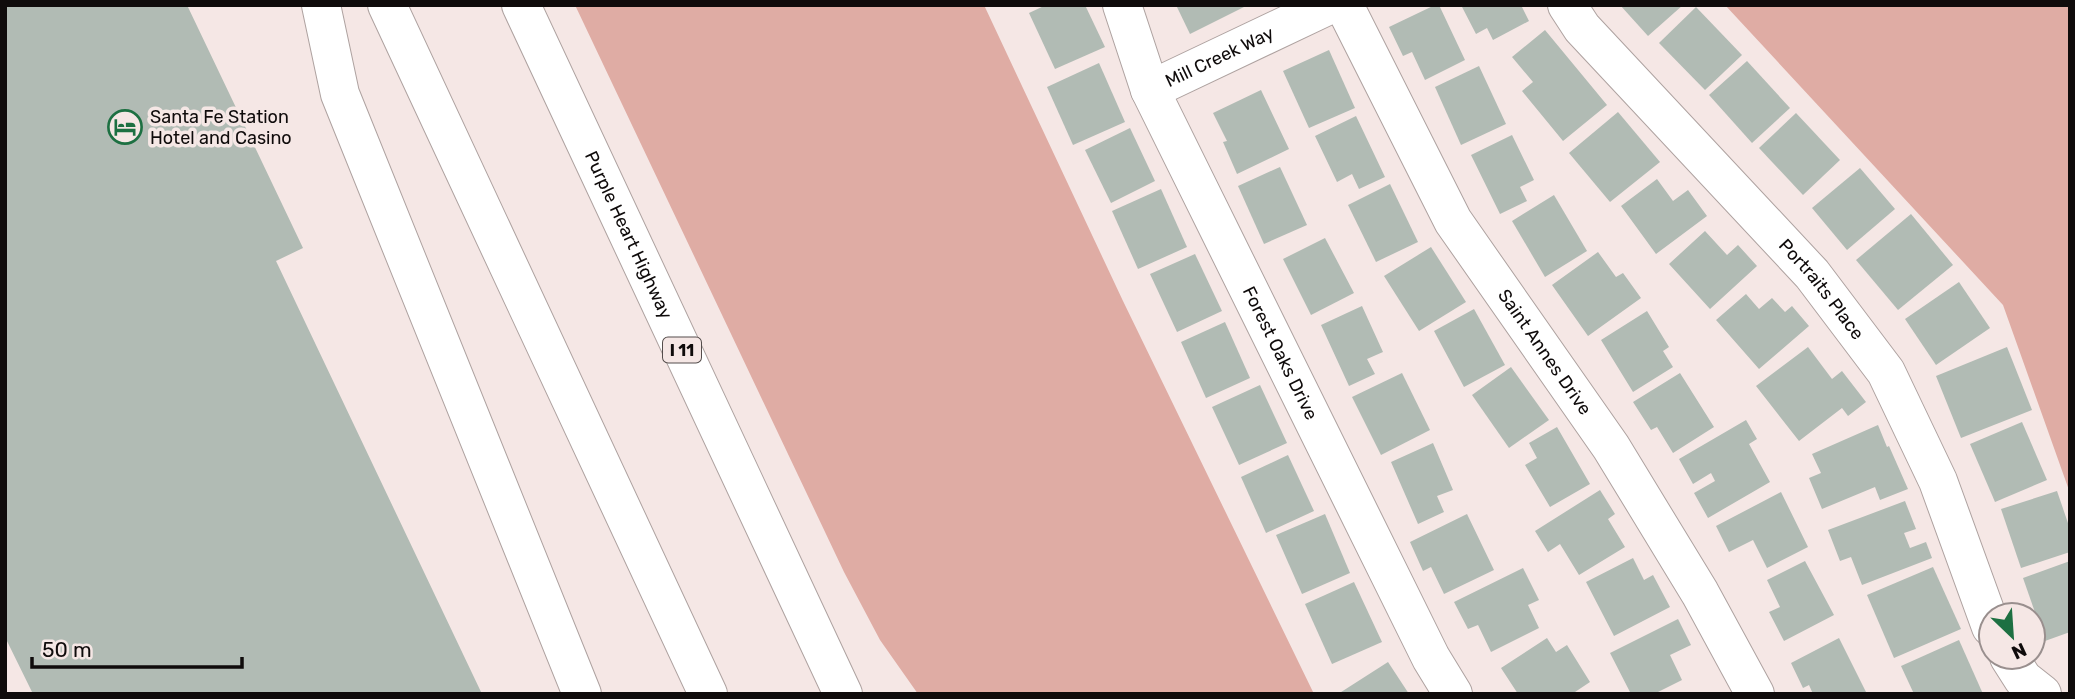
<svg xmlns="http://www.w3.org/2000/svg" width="2075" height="699" font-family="Rubik,sans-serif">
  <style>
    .grass { fill: #dfaca4 }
    .building { fill: #b1bbb4 }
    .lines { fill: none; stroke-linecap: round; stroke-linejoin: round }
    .minor-casing { stroke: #aea2a0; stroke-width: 40 }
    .highway-casing { stroke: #aea2a0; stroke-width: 40 }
    .minor { stroke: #fff; stroke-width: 38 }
    .highway { stroke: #fff; stroke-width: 38 }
    .labels { text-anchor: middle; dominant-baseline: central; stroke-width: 7; stroke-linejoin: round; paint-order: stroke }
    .shield { fill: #f5e7e5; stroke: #544d4c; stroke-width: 2 }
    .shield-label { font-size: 16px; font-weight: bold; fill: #0f0b0b }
    .street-label { font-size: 18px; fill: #0f0b0b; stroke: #f5e7e5 }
    .poi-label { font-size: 18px; fill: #0f0b0b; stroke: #f5e7e5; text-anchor: start }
  </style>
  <rect width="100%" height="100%" fill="#f5e7e5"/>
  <!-- grass -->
  <g class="grass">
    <polygon points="575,5 984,5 1123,301 1314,694 918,694 880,640 844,572"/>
    <polygon points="1725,5 2070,5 2070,493 2003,305"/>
  </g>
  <!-- building -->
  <g class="building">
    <polygon points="5,5 187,5 303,248 276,261 482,694 33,694 5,637"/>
    <polygon points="1046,5 1085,5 1105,47 1055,69 1029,13"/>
    <polygon points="1176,5 1248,5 1190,34"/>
    <polygon points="1435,5 1439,5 1465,60 1425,80 1412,52 1403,56 1389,27"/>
    <polygon points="1461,5 1521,5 1529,21 1493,40 1487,28 1476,34"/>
    <polygon points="1620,5 1683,5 1648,36"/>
    <polygon points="1696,7 1742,55 1705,90 1659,43"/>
    <polygon points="1545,30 1607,105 1563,141 1522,91 1533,82 1512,57"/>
    <polygon points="1329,50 1355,108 1309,128 1283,71"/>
    <polygon points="1747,61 1790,108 1752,143 1709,95"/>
    <polygon points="1099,63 1125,122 1073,145 1047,87"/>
    <polygon points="1479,66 1506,124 1461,145 1435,87"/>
    <polygon points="1261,90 1289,149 1237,174 1223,142 1227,141 1213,113"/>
    <polygon points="1618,112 1660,162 1610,202 1569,153"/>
    <polygon points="1796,113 1840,160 1803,195 1759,148"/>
    <polygon points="1356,116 1385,177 1359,189 1352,174 1337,182 1315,136"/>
    <polygon points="1130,128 1155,181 1111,203 1085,150"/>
    <polygon points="1512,135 1534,180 1520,187 1527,201 1500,214 1471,155"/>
    <polygon points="1280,167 1307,225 1264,244 1238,186"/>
    <polygon points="1860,168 1895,209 1847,250 1812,208"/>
    <polygon points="1657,179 1673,201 1688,190 1707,216 1656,254 1621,206"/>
    <polygon points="1390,184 1418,242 1376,262 1348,205"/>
    <polygon points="1161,189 1187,247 1138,269 1112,211"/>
    <polygon points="1554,195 1587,251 1545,277 1512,221"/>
    <polygon points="1911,214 1953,265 1898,310 1856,260"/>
    <polygon points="1705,231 1727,255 1738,245 1757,266 1710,309 1669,264"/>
    <polygon points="1325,238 1354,293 1311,315 1283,259"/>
    <polygon points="1431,247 1466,302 1419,331 1384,276"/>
    <polygon points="1598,252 1616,277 1623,273 1641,298 1588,336 1552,285"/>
    <polygon points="1195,254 1222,311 1177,332 1150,274"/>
    <polygon points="1959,282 1990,328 1936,365 1905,319"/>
    <polygon points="1746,294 1759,309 1772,298 1785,312 1792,306 1809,326 1759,369 1716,320"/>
    <polygon points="1362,306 1383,352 1367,359 1375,374 1349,386 1321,325"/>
    <polygon points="1474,309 1505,365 1464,387 1434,331"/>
    <polygon points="1647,311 1669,347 1663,351 1673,367 1633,392 1601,340"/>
    <polygon points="1225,322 1250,378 1206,398 1181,342"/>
    <polygon points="1808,347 1832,379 1842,371 1866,402 1848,416 1842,408 1799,441 1756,386"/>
    <polygon points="2007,347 2032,410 1961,438 1936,376"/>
    <polygon points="1511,367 1549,420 1509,448 1472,395"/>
    <polygon points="1402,373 1430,430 1381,455 1352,397"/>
    <polygon points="1680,373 1714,427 1673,453 1657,427 1651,430 1633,402"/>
    <polygon points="1260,385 1287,443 1239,465 1212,407"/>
    <polygon points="1746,420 1757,439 1749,444 1770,482 1708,518 1694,493 1715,481 1711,473 1693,484 1679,459"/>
    <polygon points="2022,422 2047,480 1995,502 1970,444"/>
    <polygon points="1878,425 1887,447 1889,446 1908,489 1880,500 1875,487 1822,509 1809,478 1821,473 1812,454"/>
    <polygon points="1557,427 1590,484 1550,507 1525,465 1537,458 1529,443"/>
    <polygon points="1433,443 1453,490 1437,496 1444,512 1418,524 1391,462"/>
    <polygon points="1288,455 1314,511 1266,533 1241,477"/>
    <polygon points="1600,490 1615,514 1608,519 1625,547 1579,575 1560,544 1548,552 1535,531"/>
    <polygon points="2057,491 2070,529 2070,552 2021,568 2001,509"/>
    <polygon points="1781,492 1808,547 1767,568 1753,540 1729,552 1716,526"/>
    <polygon points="1905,501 1916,529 1904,533 1910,548 1926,542 1932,558 1862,585 1851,557 1840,561 1828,530"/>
    <polygon points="1325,514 1350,573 1302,594 1276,535"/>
    <polygon points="1467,514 1494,570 1444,594 1431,567 1423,571 1410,542"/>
    <polygon points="1633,558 1644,580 1653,575 1670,607 1614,636 1586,582"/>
    <polygon points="1805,561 1834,615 1784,641 1769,612 1780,607 1767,580"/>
    <polygon points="2070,561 2070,632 2045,641 2023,578"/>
    <polygon points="1933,567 1961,629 1894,658 1867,595"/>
    <polygon points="1523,568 1539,600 1528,605 1539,628 1491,652 1478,625 1468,629 1454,602"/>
    <polygon points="1354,582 1382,642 1332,664 1305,604"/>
    <polygon points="1678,619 1691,645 1670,655 1682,680 1654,694 1631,694 1610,653"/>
    <polygon points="1547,638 1556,652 1567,645 1590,682 1572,694 1518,694 1501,668"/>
    <polygon points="1839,638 1867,694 1813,694 1809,685 1803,688 1791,663"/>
    <polygon points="1959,640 1983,694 1914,694 1901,666"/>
    <polygon points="1388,662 1409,694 1338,694"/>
  </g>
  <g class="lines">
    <!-- minor casing -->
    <g class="minor-casing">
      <g id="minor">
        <path id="s1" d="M 1122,5 L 1150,90 L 1431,658 L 1453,694"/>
        <path id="s2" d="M 1344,5 L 1453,221 L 1611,447 L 1700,593 L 1755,694"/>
        <path id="s3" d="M 1567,5 L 1582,28 L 1812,274 L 1886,372 L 1938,481 L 1991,627"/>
        <path id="s4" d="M 1150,90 L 1329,5"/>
        <polyline points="2009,657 2023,679 2042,694"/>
      </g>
    </g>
    <!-- highway casing -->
    <g class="highway-casing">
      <g id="highway">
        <polyline points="321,5 340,94 582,694"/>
        <polyline points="387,5 708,694"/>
        <path id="s5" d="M 521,5 L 843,694"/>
      </g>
    </g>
    <!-- minor -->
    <use href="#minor" class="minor"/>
    <!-- highway -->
    <use href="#highway" class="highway"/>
  </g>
  <!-- icons -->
  <defs>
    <g id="hotel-ring" transform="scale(1.75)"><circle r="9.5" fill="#f5e7e5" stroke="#1d7042" stroke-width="1.5"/><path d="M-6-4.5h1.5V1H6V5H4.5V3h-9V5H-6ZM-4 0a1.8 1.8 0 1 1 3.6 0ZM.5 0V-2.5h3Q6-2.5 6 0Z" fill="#1d7042"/></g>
  </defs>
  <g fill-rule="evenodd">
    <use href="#hotel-ring" x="125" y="127"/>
  </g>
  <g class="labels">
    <!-- shield labels -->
    <rect class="shield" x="663" y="337.5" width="38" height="25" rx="5"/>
    <g class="shield-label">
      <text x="682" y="350">I 11</text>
    </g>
    <!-- street labels -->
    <g class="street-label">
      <text stroke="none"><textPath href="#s4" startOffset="77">Mill Creek Way</textPath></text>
      <text stroke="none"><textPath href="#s5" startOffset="254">Purple Heart Highway</textPath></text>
      <text stroke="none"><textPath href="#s3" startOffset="382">Portraits Place</textPath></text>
      <text stroke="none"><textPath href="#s2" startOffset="402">Saint Annes Drive</textPath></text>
      <text stroke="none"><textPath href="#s1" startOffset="383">Forest Oaks Drive</textPath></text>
    </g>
    <!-- poi labels -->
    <g class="poi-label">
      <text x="150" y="117">Santa Fe Station<tspan x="150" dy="21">Hotel and Casino</tspan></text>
    </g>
  </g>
  <!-- border -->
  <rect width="2075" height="699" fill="none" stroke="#0f0b0b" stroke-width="14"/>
  <!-- north arrow -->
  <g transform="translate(2012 636) rotate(155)"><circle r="33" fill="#f5e7e5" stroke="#998f8e" stroke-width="2"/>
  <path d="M0-5L12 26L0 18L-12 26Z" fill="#1d7042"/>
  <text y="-10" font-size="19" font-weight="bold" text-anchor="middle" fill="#0f0b0b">N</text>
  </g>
  <!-- scale -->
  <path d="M32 657v10h210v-10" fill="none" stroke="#0f0b0b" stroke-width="3.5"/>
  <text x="42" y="657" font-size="21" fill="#0f0b0b" stroke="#f5e7e5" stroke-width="5" paint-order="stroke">50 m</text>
</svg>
